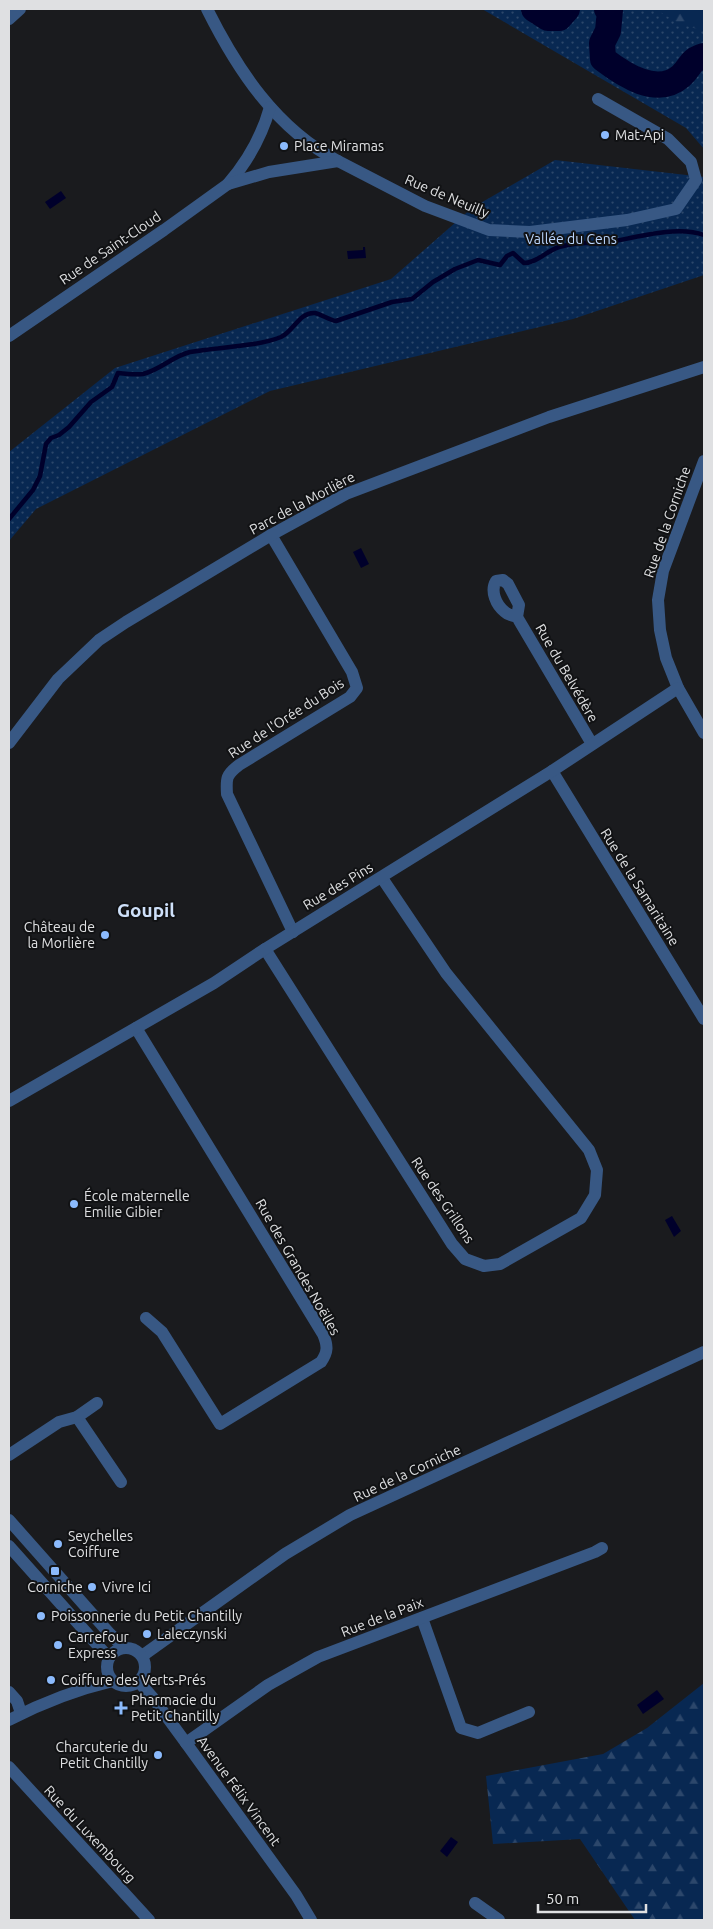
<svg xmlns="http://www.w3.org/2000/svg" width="713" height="1929" font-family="Ubuntu,sans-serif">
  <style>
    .green { fill: url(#green-dots) }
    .forest { fill: url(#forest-firs) }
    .water { fill: #00002b }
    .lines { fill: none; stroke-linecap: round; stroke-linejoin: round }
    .stream { stroke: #00002b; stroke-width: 4.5 }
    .river { stroke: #00002b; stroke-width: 26 }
    .minor { stroke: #385884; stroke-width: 12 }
    .tertiary { stroke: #385884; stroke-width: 12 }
    .poi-dot { fill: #8bbafc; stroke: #111214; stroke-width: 2 }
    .labels { text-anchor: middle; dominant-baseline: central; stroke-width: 4; stroke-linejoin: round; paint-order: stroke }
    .poi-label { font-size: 14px; fill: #dfe0e2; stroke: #111214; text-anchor: start }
    .street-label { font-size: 14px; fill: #dfe0e2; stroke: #111214 }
    .park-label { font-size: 14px; fill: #bad5fc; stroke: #111214 }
    .district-label { font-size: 19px; font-weight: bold; fill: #cee0f9; stroke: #111214 }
  </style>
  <defs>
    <pattern id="green-dots" width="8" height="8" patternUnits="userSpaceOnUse" patternTransform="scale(1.25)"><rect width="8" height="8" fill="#082852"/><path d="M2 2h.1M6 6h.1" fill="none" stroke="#2c476b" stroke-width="1.8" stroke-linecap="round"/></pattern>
    <pattern id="forest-firs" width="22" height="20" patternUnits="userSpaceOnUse" patternTransform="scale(1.25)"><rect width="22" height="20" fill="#082852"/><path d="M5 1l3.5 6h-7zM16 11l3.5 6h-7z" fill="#2c476b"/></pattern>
  </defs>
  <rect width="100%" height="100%" fill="#1a1b1e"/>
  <!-- green -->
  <g class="green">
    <polygon points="482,9 704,9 704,149 686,128"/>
    <polygon points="555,160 704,177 704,275 573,319 270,391 36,509 9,541 9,452 115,368 391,279 472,208"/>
  </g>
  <!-- forest -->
  <g class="forest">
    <polygon points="655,9 704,9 704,31 680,24"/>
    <polygon points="704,1683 704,1920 635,1920 580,1839 493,1844 486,1776 603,1754 647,1728"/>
  </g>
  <!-- water -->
  <g class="water">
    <polygon points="61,191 66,198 50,209 45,202"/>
    <polygon points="363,247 365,247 366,258 348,259 347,251 363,250"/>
    <polygon points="361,548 369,564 361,568 353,552"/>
    <polygon points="672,1216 681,1231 674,1237 665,1220"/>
    <polygon points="657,1690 664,1699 643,1714 637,1705"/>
    <polygon points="451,1837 458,1842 447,1857 440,1851"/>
  </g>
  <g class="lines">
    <!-- stream -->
    <path class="stream" d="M 9,519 L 33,490 L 40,476 L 46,444 L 51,438 L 59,435 L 69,427 L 91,402 L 112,387 L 118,373 C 126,374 135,375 143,374 C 160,370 173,356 190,352 C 217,347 256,347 281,337 C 294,331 299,312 315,313 C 321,314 329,320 336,321 L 392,302 L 412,299 L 433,282 L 455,269 L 478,260 L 500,265 L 507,256 L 513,253 L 524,263 C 537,263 546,251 559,247 C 567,245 577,243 586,243 C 592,243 599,244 605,243 C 634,238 676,225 704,235"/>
    <!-- river -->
    <g class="river">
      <polyline points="534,9 548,18 559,18 567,9"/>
      <path d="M 607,9 L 610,10 L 608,31 L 602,43 L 603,59 C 624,75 657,97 681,76 C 692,66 688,61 704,56"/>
    </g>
    <!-- minor -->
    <g class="minor">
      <path d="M 207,9 C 237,69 276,129 338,161 L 425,206 L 489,230 L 530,232 L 627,220 L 676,209 L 696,180 L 691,162 L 668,139 L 598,99"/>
      <polyline points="9,19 20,9"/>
      <path d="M 228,184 C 248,161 262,136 270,107"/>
      <polyline points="9,336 164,230 228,184 269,172 338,161"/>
      <polyline points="704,461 663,571 658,600 660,630 666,658 678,688 704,733"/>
      <path d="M 271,535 L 352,672 L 357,688 L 350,697 L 239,765 C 226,775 226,778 227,794 L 293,932"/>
      <path d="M 517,617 L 519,605 L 508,584 L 503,580 L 496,581 C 490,591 496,605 505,612 C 508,615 514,616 517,617 L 592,744"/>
      <polyline points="9,743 58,679 99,640 126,622 271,535 346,494 549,417 704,367"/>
      <polyline points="552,771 704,1019"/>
      <polyline points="265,949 452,1244 465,1259 484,1266 500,1264 581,1218 595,1195 597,1170 589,1150 446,973 382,878"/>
      <path d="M 136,1028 L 323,1334 C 328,1346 328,1352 321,1362 L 220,1424 L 162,1332 L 146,1318"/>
      <polyline points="9,1101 214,983 265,949 552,771 678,688"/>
      <polyline points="77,1417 121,1482"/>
      <polyline points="9,1455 59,1422 77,1417 97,1403"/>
      <polyline points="422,1618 461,1728 478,1733 529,1712"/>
      <polyline points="142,1656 285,1554 350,1515 704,1352"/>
      <polyline points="9,1692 17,1701 21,1713"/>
      <path d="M 9,1720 C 40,1704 79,1689 113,1681"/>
      <polyline points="186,1743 268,1685 318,1657 595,1552 602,1548"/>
      <polyline points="9,1767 149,1920"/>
      <polyline points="475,1903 499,1920"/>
    </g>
    <!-- tertiary -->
    <g class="tertiary">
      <polyline points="9,1520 110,1634 125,1648"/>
      <polyline points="9,1546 109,1658"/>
      <circle cx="126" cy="1667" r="19"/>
      <polyline points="139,1682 153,1698 186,1743 296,1895 311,1920"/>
    </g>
  </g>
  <!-- markers -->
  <g class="poi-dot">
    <circle cx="605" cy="135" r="5"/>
    <circle cx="284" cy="146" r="5"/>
    <circle cx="105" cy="935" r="5"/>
    <circle cx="74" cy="1204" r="5"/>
    <circle cx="58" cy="1544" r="5"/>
    <rect x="50" y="1566" width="10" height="10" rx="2.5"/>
    <circle cx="92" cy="1587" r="5"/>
    <circle cx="41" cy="1616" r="5"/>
    <circle cx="147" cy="1634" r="5"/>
    <circle cx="58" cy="1645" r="5"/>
    <circle cx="51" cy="1680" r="5"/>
    <path d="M118.5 1700.5h5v5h5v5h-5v5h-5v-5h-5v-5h5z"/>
    <circle cx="158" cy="1755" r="5"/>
  </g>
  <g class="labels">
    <!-- poi labels -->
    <g class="poi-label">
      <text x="615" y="135">Mat-Api</text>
      <text x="294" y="146">Place Miramas</text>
      <text x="95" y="927" text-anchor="end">Château de<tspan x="95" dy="16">la Morlière</tspan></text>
      <text x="84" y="1196">École maternelle<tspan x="84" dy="16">Emilie Gibier</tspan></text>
      <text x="68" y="1536">Seychelles<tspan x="68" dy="16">Coiffure</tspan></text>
      <text x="55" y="1587" text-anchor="middle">Corniche</text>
      <text x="102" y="1587">Vivre Ici</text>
      <text x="51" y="1616">Poissonnerie du Petit Chantilly</text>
      <text x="157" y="1634">Laleczynski</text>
      <text x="68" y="1637">Carrefour<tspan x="68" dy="16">Express</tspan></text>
      <text x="61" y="1680">Coiffure des Verts-Prés</text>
      <text x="131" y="1700">Pharmacie du<tspan x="131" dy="16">Petit Chantilly</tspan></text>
      <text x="148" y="1747" text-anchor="end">Charcuterie du<tspan x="148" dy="16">Petit Chantilly</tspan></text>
    </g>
    <!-- street labels -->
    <g class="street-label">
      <text transform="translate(447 196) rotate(23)">Rue de Neuilly</text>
      <text transform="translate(110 248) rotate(-34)">Rue de Saint-Cloud</text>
      <text transform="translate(302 503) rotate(-28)">Parc de la Morlière</text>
      <text transform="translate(667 522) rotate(-71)">Rue de la Corniche</text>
      <text transform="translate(567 673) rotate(60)">Rue du Belvédère</text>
      <text transform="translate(286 718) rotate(-33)">Rue de l'Orée du Bois</text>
      <text transform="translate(338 886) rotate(-31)">Rue des Pins</text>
      <text transform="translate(640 887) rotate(58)">Rue de la Samaritaine</text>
      <text transform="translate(443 1200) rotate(56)">Rue des Grillons</text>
      <text transform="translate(298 1267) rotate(60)">Rue des Grandes Noëlles</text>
      <text transform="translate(407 1473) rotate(-25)">Rue de la Corniche</text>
      <text transform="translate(382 1617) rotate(-21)">Rue de la Paix</text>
      <text transform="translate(239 1791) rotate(54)">Avenue Félix Vincent</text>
      <text transform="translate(90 1834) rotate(47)">Rue du Luxembourg</text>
    </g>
    <!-- park labels -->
    <g class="park-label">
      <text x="571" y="239">Vallée du Cens</text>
    </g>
    <!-- district labels -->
    <g class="district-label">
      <text x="146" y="910">Goupil</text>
    </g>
  </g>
  <!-- border -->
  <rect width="713" height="1929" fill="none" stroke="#dfe0e2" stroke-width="20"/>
  <!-- scale -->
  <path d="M538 1904v8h108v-8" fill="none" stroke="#dfe0e2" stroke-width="2.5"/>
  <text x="546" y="1904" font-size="15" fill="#dfe0e2" stroke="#111214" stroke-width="4" paint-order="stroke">50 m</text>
</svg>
